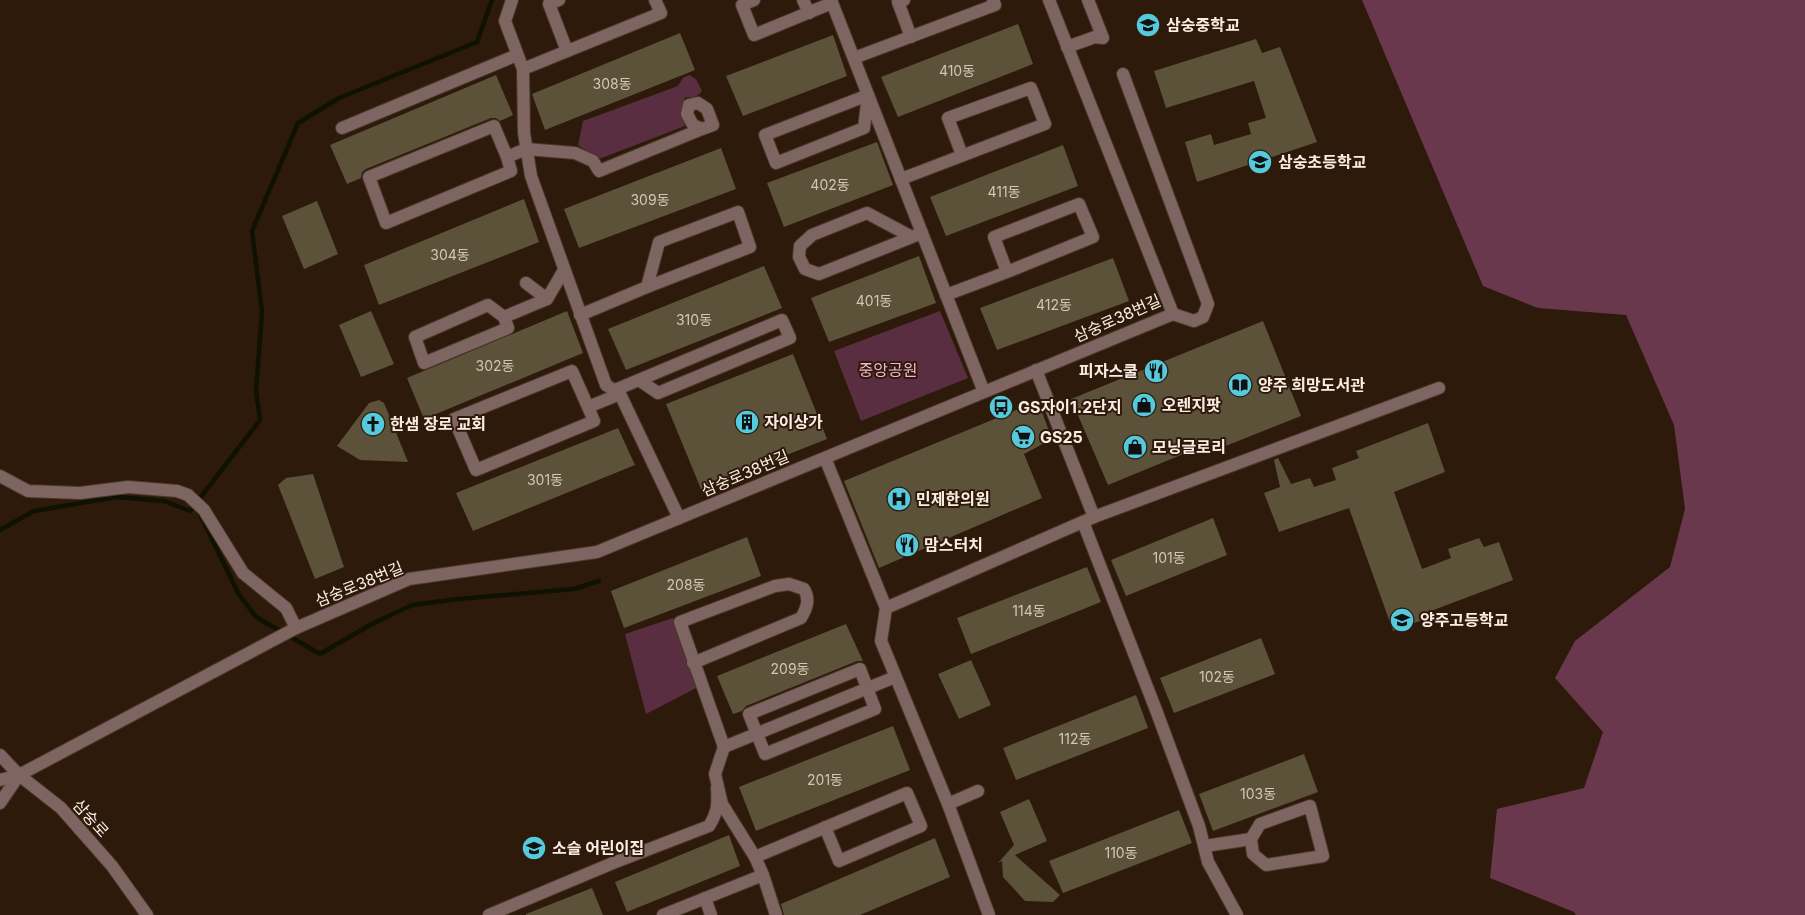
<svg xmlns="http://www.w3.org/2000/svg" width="1805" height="915" font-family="Inter,'Noto Sans KR',sans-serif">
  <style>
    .green { fill: #592e40 }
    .forest { fill: #6a384d }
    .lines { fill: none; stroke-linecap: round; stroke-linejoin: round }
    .stream { stroke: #0f1200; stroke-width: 4.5 }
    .building { fill: #5c5139 }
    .minor-casing { stroke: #4a3829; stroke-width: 14 }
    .minor { stroke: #7f6562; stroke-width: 12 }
    .labels { text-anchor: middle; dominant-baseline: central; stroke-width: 4; stroke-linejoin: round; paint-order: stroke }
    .number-label { font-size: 14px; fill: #d3c6b8 }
    .poi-label { font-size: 16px; font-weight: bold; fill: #fbede3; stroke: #2d1a0b; text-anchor: start }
    .street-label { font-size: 16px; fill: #fbede3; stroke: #2d1a0b }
    .park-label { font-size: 16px; fill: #f6b2cc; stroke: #2d1a0b }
  </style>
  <rect width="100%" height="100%" fill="#2d1a0b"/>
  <!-- green -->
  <g class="green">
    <path d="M 689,75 L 696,79 L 702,91 C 696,98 693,98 685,97 L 682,113 L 685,126 L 599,159 L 578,145 L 583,121 L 678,86 L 683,78 Z"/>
    <polygon points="940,311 968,378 861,421 834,351"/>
    <polygon points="673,618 698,687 646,714 625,634"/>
  </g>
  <!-- forest -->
  <polygon class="forest" points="1362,0 1805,0 1805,915 1576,915 1574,912 1490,878 1497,809 1584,788 1603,732 1555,678 1575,641 1670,567 1685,509 1674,425 1626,315 1538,308 1483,286"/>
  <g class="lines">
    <!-- stream -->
    <g class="stream">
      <polyline points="198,510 238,593 256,617 320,654 370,625 412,605 458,599 574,589 599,581"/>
      <polyline points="0,530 34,511 117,497 164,501 190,511 260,420 256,390 262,312 252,231 298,123 339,98 477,42 492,0"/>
    </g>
  </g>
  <!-- building -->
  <g class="building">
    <polygon points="1018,24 1033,64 898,117 881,77"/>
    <polygon points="680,33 695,70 545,130 532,94"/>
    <polygon points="833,35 847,76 743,116 726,76"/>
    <polygon points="1256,39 1262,53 1280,47 1317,142 1197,182 1185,142 1211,134 1214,145 1251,134 1248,123 1266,118 1254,81 1166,108 1154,71"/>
    <polygon points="496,75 513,115 500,121 496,118 491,118 366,169 362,172 361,178 347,184 330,145"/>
    <polygon points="877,142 893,185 784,227 767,183"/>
    <polygon points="1063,145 1078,186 946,236 930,197"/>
    <polygon points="721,148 736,189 579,248 564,209"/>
    <polygon points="524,199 539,242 379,305 364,265"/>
    <polygon points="317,201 338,254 304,269 282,216"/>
    <polygon points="919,256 936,303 829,342 811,298"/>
    <polygon points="1113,258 1129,301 997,350 980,308"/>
    <polygon points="764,266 782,308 626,370 608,329"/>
    <polygon points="371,311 394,364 361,377 339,325"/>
    <polygon points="567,311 583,353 424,419 407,378"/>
    <polygon points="1263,321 1301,416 1218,449 1215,441 1108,485 1071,399"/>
    <polygon points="793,354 827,439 701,489 666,404"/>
    <polygon points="379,400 384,403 408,462 360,460 337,446 369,403"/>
    <polygon points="1038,401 1052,439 1024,454 1042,498 879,568 844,481"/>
    <polygon points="1428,423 1445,472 1394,492 1422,569 1451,558 1448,549 1479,538 1484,547 1499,542 1513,580 1423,614 1425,619 1393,631 1349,508 1279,532 1264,493 1280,487 1274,460 1278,458 1291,484 1310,478 1314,487 1336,480 1332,468 1359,458 1356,451"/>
    <polygon points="618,428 635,465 473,531 456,493"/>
    <polygon points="313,474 344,567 315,579 278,485 286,478"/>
    <polygon points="1213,518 1227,555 1126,596 1111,560"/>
    <polygon points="747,537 761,576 624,628 611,591"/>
    <polygon points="1087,567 1101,602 971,654 957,618"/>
    <polygon points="846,624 863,661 857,661 746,706 742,711 733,714 717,676"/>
    <polygon points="1261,638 1275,674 1174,713 1160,678"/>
    <polygon points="971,660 991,705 959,719 938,674"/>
    <polygon points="1136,695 1148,728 1016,780 1003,748"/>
    <polygon points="893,726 910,770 756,831 739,787"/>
    <polygon points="1304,754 1318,792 1213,831 1199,794"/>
    <polygon points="1029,799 1047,841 1015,855 1060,895 1053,902 1025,901 1003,877 1002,861 998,863 1014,845 1000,812"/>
    <polygon points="1179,810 1192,843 1063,893 1049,861"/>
    <polygon points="729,835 740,866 627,912 615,882"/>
    <polygon points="935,838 950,877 860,915 784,915 781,904"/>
    <polygon points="592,888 603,915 526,915 526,914"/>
  </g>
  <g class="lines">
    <!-- minor casing -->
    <g class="minor-casing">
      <g id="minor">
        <polyline points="512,0 505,21 523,69 524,133 531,176 606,385 620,394 679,518"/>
        <polyline points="559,0 549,4 567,51"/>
        <polyline points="754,0 742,5 754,35 832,3"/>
        <polyline points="803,0 809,13"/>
        <polyline points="831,0 984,392"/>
        <polyline points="904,0 898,2 911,37"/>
        <polyline points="1067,47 1095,37 1103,38 1088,0"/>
        <polyline points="854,58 995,5 993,0"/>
        <polyline points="523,69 661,13 655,0"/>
        <polyline points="1123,74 1208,304 1203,317 1194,321 1173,314"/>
        <polygon points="868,95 864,128 776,163 765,135"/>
        <polyline points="342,128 517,55"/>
        <polyline points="507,157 511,171 386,223 369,177 494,126 507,157 526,149 575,153 593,161 599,171 702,129 693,125 687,114 689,105 698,103 707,109 713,125 702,129"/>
        <polyline points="901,179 1045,124 1031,88 948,118 962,155"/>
        <polyline points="912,237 867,213 812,235 800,246 799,257 805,269 819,274 912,237 922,233"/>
        <polyline points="526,283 547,299 564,270"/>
        <polyline points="946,295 1007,272 994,237 1079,204 1093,237 1007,272"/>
        <polyline points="580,315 647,287 659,242 738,212 750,247 647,287"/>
        <polyline points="504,317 508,328 424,363 415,337 488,305 504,317 547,299"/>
        <polyline points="1036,370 1094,517"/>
        <polyline points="615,390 782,320 790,338 658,393 639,380"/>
        <polyline points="588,407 594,421 476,470 454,419 572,371 588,407 620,394"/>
        <polyline points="825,458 886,608 1094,517 1439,388"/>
        <polyline points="0,476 28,491 80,493 128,487 177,491 188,495 204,510 243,573 286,608 296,628"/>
        <polyline points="1083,522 1156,710 1199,826 1208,862 1237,915"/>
        <polyline points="886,608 881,641 948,804 989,915"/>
        <path d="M 693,663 L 801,618 C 807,608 810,599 804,589 L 789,584 L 775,586 L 680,622 L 724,747 L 895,677"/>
        <polygon points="860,669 875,709 765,754 749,714"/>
        <polyline points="0,755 19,775 61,808 112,866 147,915"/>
        <polyline points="0,780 19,775 296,628 409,579 597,552 1173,314 1049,0"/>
        <polyline points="0,803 19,775"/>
        <polyline points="948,804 978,791"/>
        <polyline points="1205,846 1251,839 1260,824 1310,806 1323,856 1266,865 1253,854 1251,839"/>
        <polyline points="755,857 907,793 921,826 839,861 825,827"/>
        <polyline points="763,875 776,915"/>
        <polyline points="705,898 711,915"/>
        <path d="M 489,915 L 613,863 L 709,826 C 718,812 718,803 717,788"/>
        <polyline points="663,915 763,875 755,857 722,804 715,774 724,747"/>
      </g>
    </g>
    <!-- minor -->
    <use href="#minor" class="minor"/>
  </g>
  <!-- icons -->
  <defs>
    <g id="school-disc" transform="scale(1.25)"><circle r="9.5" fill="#54cadc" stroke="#2d1a0b"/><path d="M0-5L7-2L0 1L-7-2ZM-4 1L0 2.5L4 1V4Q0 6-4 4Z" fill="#111"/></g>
    <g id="restaurant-disc" transform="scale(1.25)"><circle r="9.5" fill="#54cadc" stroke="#2d1a0b"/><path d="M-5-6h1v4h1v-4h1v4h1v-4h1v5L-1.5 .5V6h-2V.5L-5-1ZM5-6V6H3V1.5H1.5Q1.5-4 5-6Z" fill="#111"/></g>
    <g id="library-disc" transform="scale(1.25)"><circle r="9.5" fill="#54cadc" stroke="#2d1a0b"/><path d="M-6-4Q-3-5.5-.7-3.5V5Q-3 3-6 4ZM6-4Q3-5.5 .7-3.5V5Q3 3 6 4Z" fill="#111"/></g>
    <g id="shop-disc" transform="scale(1.25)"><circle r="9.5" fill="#54cadc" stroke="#2d1a0b"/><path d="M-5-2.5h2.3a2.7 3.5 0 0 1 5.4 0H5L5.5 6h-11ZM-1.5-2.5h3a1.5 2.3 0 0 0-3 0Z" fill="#111"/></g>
    <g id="bus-disc" transform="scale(1.25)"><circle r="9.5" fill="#54cadc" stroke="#2d1a0b"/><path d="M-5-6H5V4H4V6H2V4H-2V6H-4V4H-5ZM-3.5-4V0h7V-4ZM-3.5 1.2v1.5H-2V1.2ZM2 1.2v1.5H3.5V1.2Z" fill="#111"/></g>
    <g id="building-disc" transform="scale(1.25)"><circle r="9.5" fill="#54cadc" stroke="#2d1a0b"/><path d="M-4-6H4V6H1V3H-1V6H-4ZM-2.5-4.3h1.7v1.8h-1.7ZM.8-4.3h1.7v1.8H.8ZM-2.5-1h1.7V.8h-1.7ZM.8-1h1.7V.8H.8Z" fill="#111"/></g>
    <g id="church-disc" transform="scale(1.25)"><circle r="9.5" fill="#54cadc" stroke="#2d1a0b"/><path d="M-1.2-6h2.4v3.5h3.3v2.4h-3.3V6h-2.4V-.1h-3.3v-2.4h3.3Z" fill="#111"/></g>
    <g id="supermarket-disc" transform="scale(1.25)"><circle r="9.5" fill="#54cadc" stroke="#2d1a0b"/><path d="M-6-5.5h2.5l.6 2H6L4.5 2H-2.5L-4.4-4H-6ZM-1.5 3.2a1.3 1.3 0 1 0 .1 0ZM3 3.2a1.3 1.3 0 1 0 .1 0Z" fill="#111"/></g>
    <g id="hospital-disc" transform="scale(1.25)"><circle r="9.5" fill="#54cadc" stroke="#2d1a0b"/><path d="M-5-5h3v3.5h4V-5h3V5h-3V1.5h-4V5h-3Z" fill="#111"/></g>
  </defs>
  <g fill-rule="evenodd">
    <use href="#school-disc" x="1148" y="25"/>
    <use href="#school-disc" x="1260" y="162"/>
    <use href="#restaurant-disc" x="1156" y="371"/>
    <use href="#library-disc" x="1240" y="385"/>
    <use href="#shop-disc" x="1144" y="405"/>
    <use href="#bus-disc" x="1001" y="407"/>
    <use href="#building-disc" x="747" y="422"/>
    <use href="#church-disc" x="373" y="424"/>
    <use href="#supermarket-disc" x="1023" y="437"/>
    <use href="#shop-disc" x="1135" y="447"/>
    <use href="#hospital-disc" x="899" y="499"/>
    <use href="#restaurant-disc" x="907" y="545"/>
    <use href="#school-disc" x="1402" y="620"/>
    <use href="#school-disc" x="534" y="848"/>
  </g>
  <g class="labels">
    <!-- number labels -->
    <g class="number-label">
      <text x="957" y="70">410동</text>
      <text x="612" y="83">308동</text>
      <text x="830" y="184">402동</text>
      <text x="1004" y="191">411동</text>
      <text x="650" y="199">309동</text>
      <text x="450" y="254">304동</text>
      <text x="874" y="300">401동</text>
      <text x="1054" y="304">412동</text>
      <text x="694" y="319">310동</text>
      <text x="495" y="365">302동</text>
      <text x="545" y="479">301동</text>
      <text x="1169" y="557">101동</text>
      <text x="686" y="584">208동</text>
      <text x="1029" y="610">114동</text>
      <text x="790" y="668">209동</text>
      <text x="1217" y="676">102동</text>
      <text x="1075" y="738">112동</text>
      <text x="825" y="779">201동</text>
      <text x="1258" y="793">103동</text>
      <text x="1121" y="852">110동</text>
    </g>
    <!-- poi labels -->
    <g class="poi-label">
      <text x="1166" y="25">삼숭중학교</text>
      <text x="1278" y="162">삼숭초등학교</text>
      <text x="1138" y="371" text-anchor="end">피자스쿨</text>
      <text x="1258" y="385">양주 희망도서관</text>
      <text x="1162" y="405">오렌지팟</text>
      <text x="1018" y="407">GS자이1.2단지</text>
      <text x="764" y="422">자이상가</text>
      <text x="390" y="424">한샘 장로 교회</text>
      <text x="1040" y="437">GS25</text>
      <text x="1152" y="447">모닝글로리</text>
      <text x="916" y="499">민제한의원</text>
      <text x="924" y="545">맘스터치</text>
      <text x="1420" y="620">양주고등학교</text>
      <text x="552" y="848">소슬 어린이집</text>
    </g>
    <!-- street labels -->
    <g class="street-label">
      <text transform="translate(1117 318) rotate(-24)">삼숭로38번길</text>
      <text transform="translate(745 473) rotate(-23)">삼숭로38번길</text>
      <text transform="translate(359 584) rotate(-22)">삼숭로38번길</text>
      <text transform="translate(91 818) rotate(48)">삼숭로</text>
    </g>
    <!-- park labels -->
    <g class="park-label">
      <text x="888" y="370">중앙공원</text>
    </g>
  </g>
</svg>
